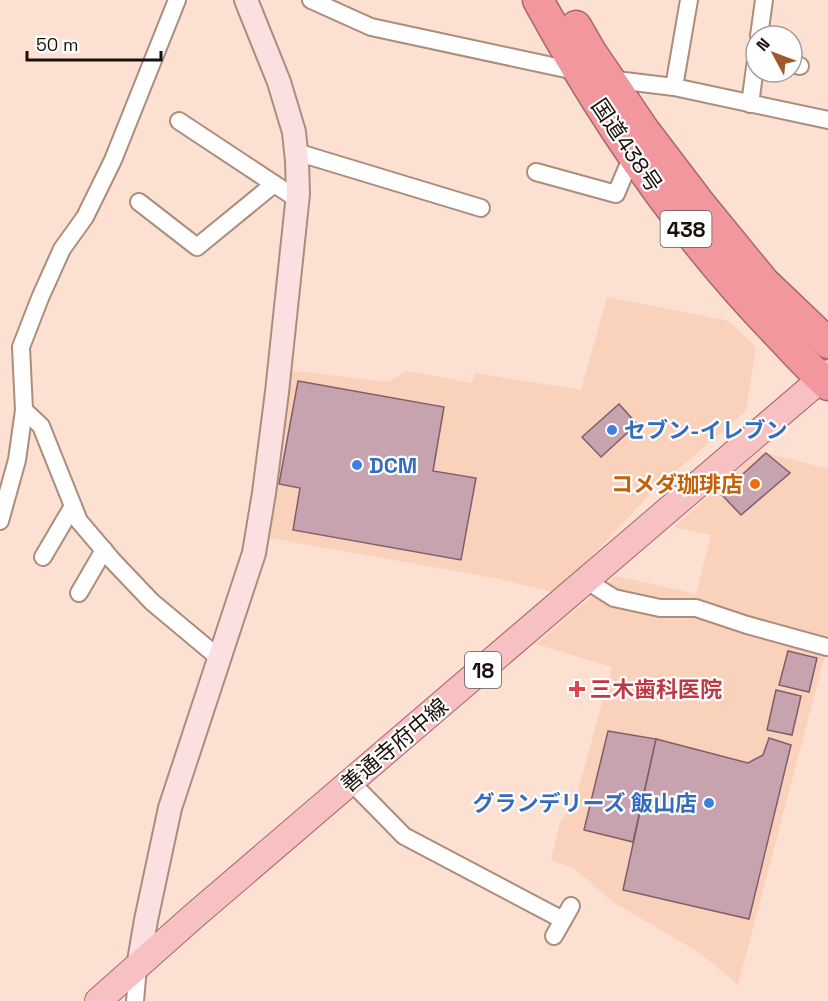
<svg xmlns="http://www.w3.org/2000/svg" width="828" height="1001" font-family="'Space Grotesk','Noto Sans JP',sans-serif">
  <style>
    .built { fill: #fad1bb }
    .building { fill: #c7a3af; stroke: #7f5e6a; stroke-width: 1.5 }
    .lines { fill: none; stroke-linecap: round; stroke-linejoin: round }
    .street-casing { stroke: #ac8d7c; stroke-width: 20 }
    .secondary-casing { stroke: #ac8d7c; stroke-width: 26 }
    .primary-casing { stroke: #a6686a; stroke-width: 28 }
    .highway-casing { stroke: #a6686a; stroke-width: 33 }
    .street { stroke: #fff; stroke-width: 16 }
    .secondary { stroke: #fbe0e2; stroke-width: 22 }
    .primary { stroke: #f7c1c4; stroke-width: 26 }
    .highway { stroke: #f1979d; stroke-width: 30 }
    .shop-dot { fill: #3f7fe0; stroke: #fff; stroke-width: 2 }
    .food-dot { fill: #e8710a; stroke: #fff; stroke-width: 2 }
    .health-dot { fill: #e0444e; stroke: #fff; stroke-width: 2 }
    .labels { text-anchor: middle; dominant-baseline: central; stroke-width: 4.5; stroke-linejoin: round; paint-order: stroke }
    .shield { fill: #fff; stroke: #5f5854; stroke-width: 1.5 }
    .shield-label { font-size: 21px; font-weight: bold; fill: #1b100a }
    .street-label { font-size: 22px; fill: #1b100a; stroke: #fff }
    .shop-label { font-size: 22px; font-weight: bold; fill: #366cbe; stroke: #fff; text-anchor: start }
    .food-label { font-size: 22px; font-weight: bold; fill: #c56008; stroke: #fff; text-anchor: end }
    .health-label { font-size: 22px; font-weight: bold; fill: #be3a42; stroke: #fff; text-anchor: start }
  </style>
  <rect width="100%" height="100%" fill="#fce0d2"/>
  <!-- built -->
  <g class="built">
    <polygon points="607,297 729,321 756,347 746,411 656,488 557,593 495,578 264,537 286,370 388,382 407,371 472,383 475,373 581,390"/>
    <polygon points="759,451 828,469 828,644 738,985 700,953 613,902 574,868 551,860 560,823 575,801 612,667 536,644 616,576 696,594 711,535 674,527"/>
  </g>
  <!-- building -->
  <g class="building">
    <polygon points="298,381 444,407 433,471 476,478 461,560 293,530 300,488 279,484"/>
    <polygon points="619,404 637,424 601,457 582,437"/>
    <polygon points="766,453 790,473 741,515 721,494"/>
    <polygon points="788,651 817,658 809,692 779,685"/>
    <polygon points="776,690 801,696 792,735 767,730"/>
    <polygon points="608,731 656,739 633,842 584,830"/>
    <polygon points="769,738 791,745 749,919 623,890 656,739 748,763 763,755"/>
  </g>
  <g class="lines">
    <!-- street casing -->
    <g class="street-casing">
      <g id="street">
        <polyline points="311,0 371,27 580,72"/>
        <polyline points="759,36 764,0"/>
        <polyline points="792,64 800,66"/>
        <polyline points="608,79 674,87 828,120"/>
        <polyline points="674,87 689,0"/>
        <polyline points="750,104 756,60"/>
        <polyline points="179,121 297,199"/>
        <polyline points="296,152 481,208"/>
        <polyline points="536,172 616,194 632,156"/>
        <polyline points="139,202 197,247 274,184"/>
        <polyline points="24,410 41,426 79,521 113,561 152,602 219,658"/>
        <polyline points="0,521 17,460 24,410 21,347 40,298 62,249 85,217 113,160 177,0"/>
        <polyline points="43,557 73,506"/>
        <polyline points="587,581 614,598 660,608 696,608 747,625 827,647"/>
        <polyline points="79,593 104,550"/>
        <polyline points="351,782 404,836 563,920"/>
        <polyline points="554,936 571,906"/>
        <polyline points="135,1001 138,967"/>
      </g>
    </g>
    <!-- secondary casing -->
    <g class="secondary-casing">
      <polyline id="secondary" points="138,967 146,920 170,808 254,553 264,493 277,392 298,194 297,161 294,132 279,82 246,0"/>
    </g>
    <!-- primary casing -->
    <g class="primary-casing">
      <polyline id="primary" points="98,1001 195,915 828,373"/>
    </g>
    <!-- highway casing -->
    <g class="highway-casing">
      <g id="highway">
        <path d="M 538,0 C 604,121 681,234 777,333 C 794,351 810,369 828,385"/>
        <polyline points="576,26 591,52 644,130 701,205 764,282 828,343"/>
      </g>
    </g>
    <!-- street -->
    <use href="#street" class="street"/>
    <!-- secondary -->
    <use href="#secondary" class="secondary"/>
    <!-- primary -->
    <use href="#primary" class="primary"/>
    <!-- highway -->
    <use href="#highway" class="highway"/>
  </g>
  <!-- markers -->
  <g class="shop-dot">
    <circle cx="612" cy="430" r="6"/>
    <circle cx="357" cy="465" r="6"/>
    <circle cx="709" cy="803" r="6"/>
  </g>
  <circle class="food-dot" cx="755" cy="484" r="6"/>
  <path class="health-dot" d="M574 680h6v6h6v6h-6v6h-6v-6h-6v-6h6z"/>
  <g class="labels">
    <!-- shield labels -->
    <g class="shield">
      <rect x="660.5" y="211" width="51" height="36" rx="4.5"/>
      <rect x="465" y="652" width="36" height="36" rx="4.5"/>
    </g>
    <g class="shield-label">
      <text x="686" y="229">438</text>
      <text x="483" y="670">18</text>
    </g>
    <!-- street labels -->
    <g class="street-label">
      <text transform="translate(627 145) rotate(56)">国道438号</text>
      <text transform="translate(394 745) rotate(-40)">善通寺府中線</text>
    </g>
    <!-- shop labels -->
    <g class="shop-label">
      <text x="624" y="430">セブン-イレブン</text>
      <text x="369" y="465">DCM</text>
      <text x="697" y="803" text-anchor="end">グランデリーズ 飯山店</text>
    </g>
    <!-- food labels -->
    <g class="food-label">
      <text x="743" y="484">コメダ珈琲店</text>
    </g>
    <!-- health labels -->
    <g class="health-label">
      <text x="590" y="689">三木歯科医院</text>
    </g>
  </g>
  <!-- north arrow -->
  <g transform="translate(774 54) rotate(311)"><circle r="28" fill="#ffffff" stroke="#a49f9d" stroke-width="1.5"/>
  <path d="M0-4.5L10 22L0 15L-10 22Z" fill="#9e592d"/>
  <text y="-9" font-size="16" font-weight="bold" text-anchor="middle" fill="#1b100a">N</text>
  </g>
  <!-- scale -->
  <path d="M27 51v9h134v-9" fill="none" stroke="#1b100a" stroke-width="3"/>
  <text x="36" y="51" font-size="18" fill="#1b100a" stroke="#ffffff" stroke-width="4.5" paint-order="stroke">50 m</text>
</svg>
